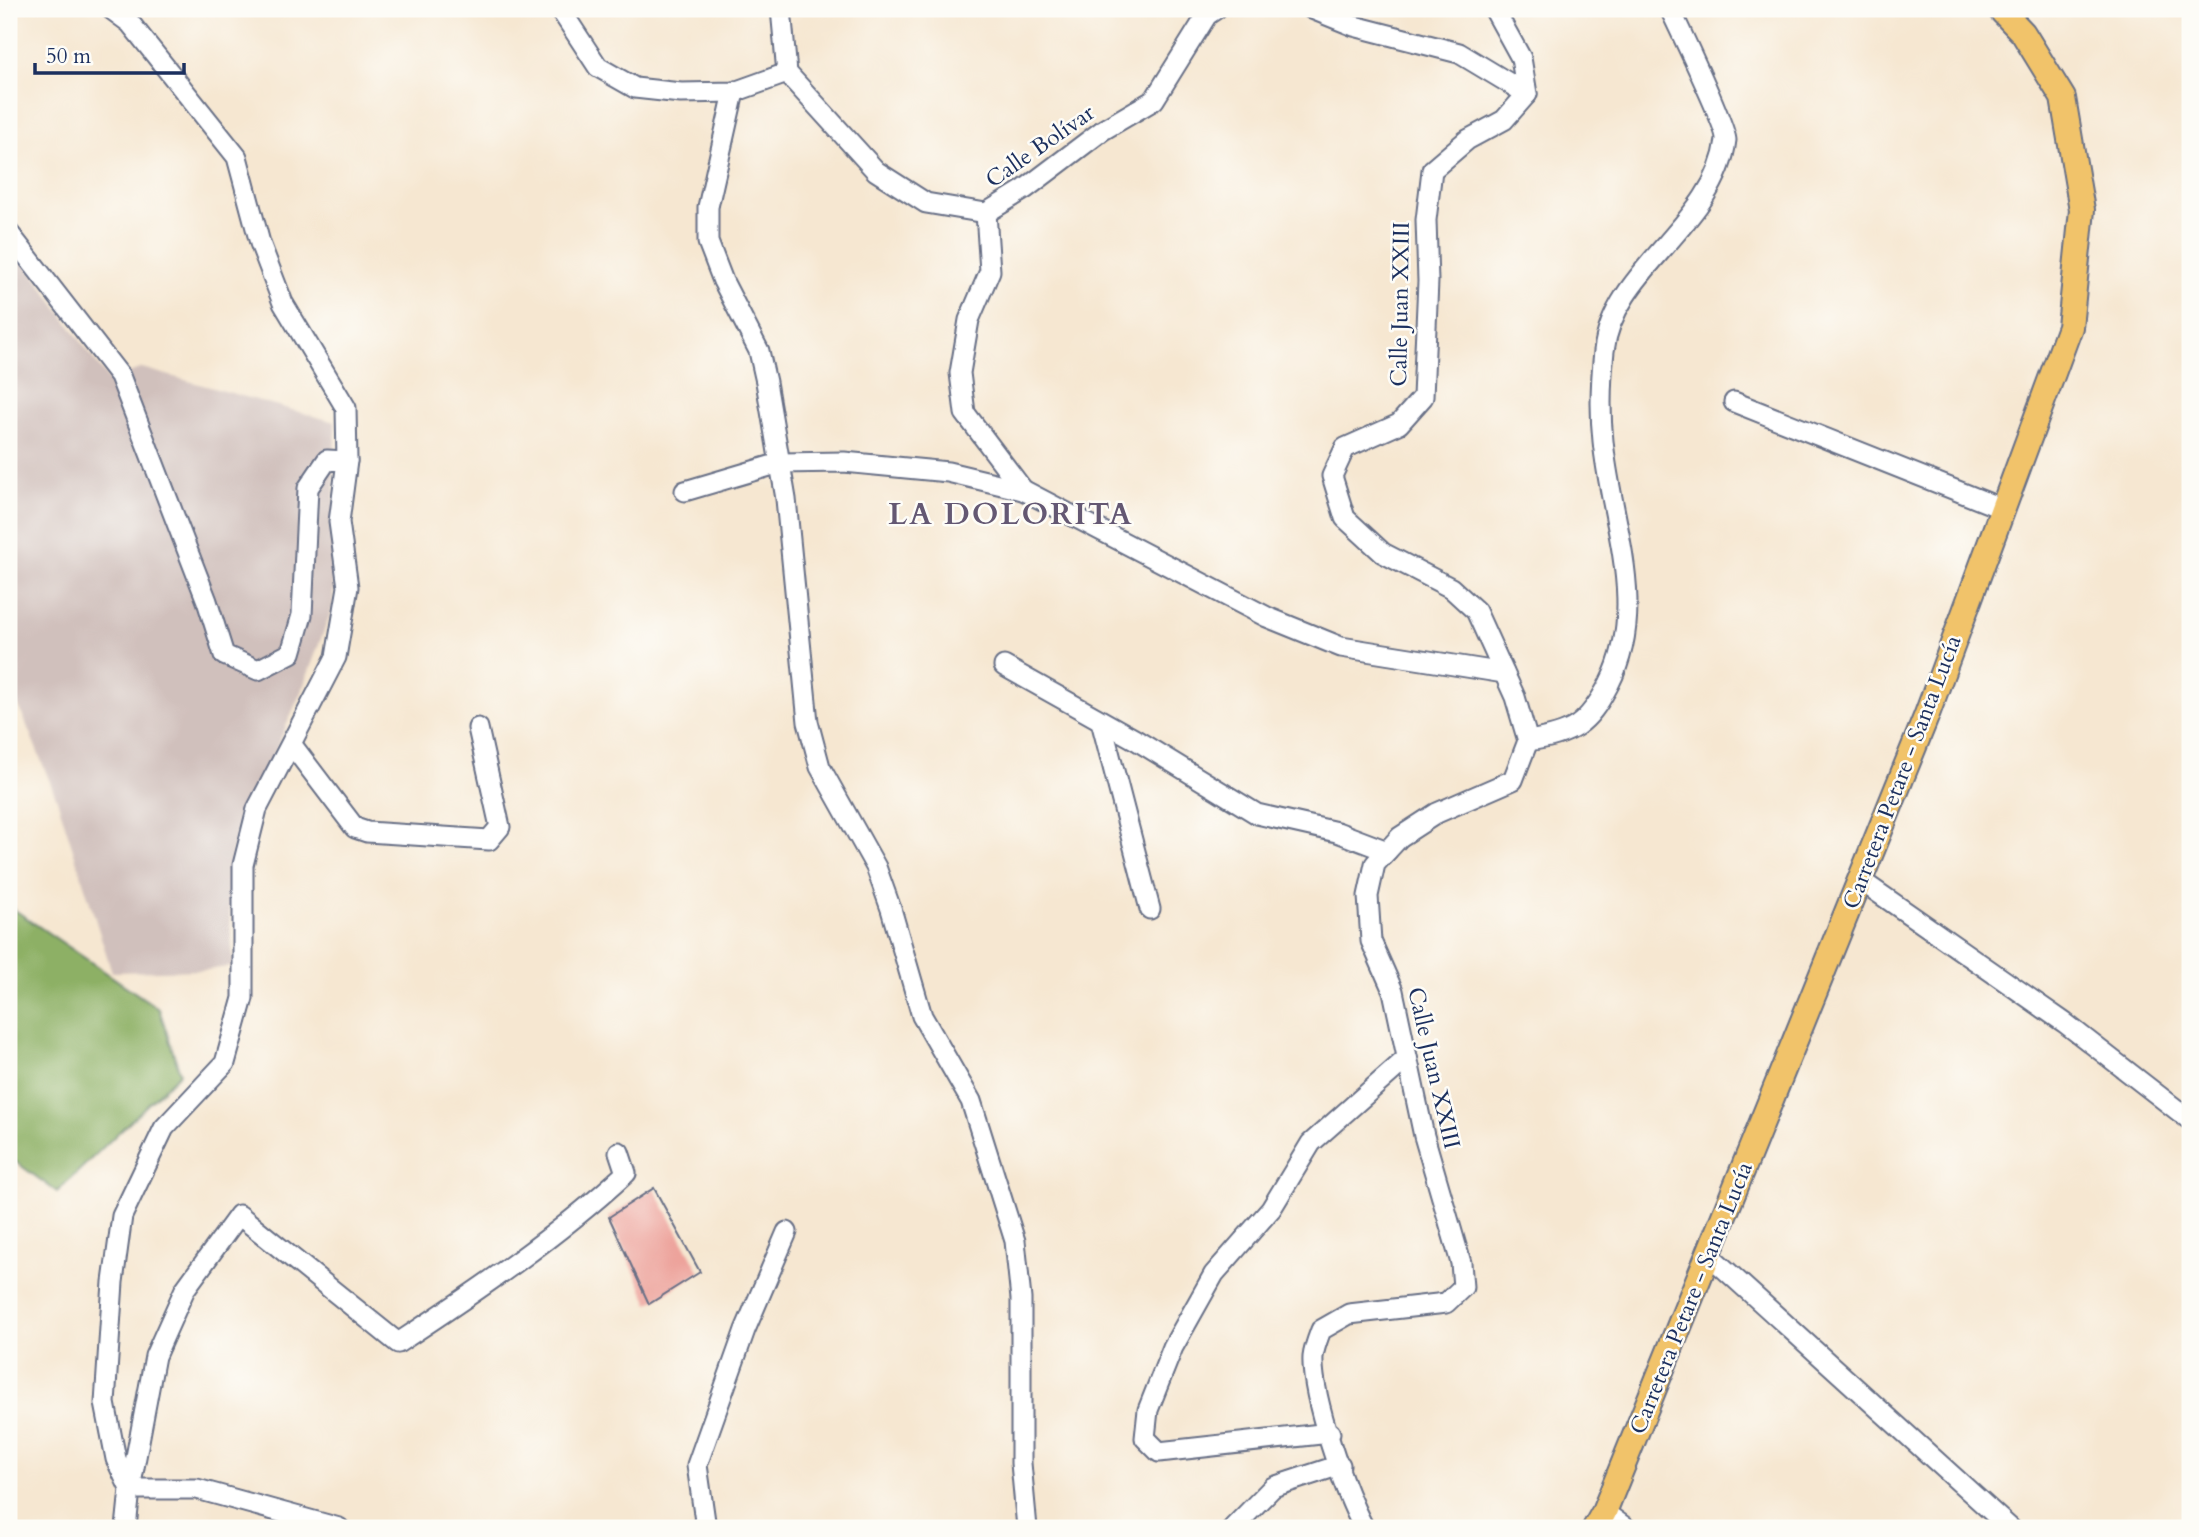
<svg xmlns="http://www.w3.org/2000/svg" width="2199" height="1537" font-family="Cardo,serif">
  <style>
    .industrial { fill: #d0c0bc }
    .forest { fill: #8db065; stroke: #547062; stroke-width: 2 }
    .building { fill: #eda39b }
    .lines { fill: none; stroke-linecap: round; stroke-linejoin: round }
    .minor-casing { stroke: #686f86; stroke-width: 23 }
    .major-casing { stroke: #686f86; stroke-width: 28 }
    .minor { stroke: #fff; stroke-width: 19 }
    .major { stroke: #f1c36a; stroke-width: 24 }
    .labels { text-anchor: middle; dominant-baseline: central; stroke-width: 5; stroke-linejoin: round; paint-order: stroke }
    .street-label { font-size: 23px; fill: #1b2f5e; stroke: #fdfcf7 }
    .district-label { font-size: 30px; font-weight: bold; letter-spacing: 2px; fill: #645873; stroke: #fdfcf7 }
  </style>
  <rect width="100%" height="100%" fill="#fdfcf7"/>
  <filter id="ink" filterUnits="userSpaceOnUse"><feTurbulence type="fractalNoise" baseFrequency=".0143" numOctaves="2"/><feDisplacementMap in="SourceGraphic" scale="14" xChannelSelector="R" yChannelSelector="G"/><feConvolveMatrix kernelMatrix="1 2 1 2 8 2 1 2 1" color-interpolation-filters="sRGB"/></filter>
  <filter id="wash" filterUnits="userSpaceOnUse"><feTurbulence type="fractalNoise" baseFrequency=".00686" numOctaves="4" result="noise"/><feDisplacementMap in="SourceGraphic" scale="28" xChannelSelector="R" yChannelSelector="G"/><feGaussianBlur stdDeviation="1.57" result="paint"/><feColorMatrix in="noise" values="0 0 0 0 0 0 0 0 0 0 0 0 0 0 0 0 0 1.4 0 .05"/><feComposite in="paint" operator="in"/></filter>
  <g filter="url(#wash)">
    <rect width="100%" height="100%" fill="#f6e7d1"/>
    <!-- industrial -->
    <polygon class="industrial" points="9,240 109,381 142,368 335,422 333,606 304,685 232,849 228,894 233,966 208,970 112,972 57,799 9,682"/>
    <!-- forest -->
    <polygon class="forest" points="9,906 159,1009 180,1073 57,1192 9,1157"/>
    <g id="blocks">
      <!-- building -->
      <polygon class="building" points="654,1188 700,1272 649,1304 609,1217"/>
    </g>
  </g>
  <g filter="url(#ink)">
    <use href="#blocks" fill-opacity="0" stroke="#686f86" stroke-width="2"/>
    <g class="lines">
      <!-- minor casing -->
      <g class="minor-casing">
        <g id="minor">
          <polyline points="111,9 130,23 237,157 260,243 283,303 346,408 347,461 339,522 348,587 336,657 257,809 243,865 243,998 225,1063 164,1128 122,1216 113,1282 105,1403 116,1459 130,1489 126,1528"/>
          <polyline points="560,9 598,67 635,88 681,93 734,92 787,73"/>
          <polyline points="781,9 787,73 876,171 926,203 986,213 1025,189 1103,130 1154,100 1207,15 1216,9"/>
          <polyline points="1312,9 1354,26 1459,53 1527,94"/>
          <polyline points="734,92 708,207 708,242 723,281 759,351 766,382 786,499 808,722 820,767 876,867 891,909 922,1016 971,1101 1015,1241 1021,1299 1021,1463 1027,1528"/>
          <polyline points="986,213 990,271 969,320 960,373 965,413 1023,490"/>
          <polyline points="9,233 120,376 207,601 224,655 258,670 291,653 302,615 308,488 327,460 347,461"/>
          <polyline points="1734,402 2003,509"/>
          <polyline points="685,491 780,463 844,462 948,472 1023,490 1267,617 1341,647 1504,673"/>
          <polyline points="1004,666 1136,740 1257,814 1337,832 1387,851"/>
          <polyline points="1101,721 1150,909"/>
          <path d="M 1528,741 C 1573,734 1587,726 1609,684 C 1649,606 1611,523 1603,441 C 1600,414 1601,379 1604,351 C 1613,269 1716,224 1726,140 C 1727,128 1679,28 1670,9"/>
          <polyline points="292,745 355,828 367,832 489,840 500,827 478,728"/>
          <polyline points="1860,880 2065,1023 2190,1120"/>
          <polyline points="1708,1254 2010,1528"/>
          <polyline points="1330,1433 1159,1452 1145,1438 1148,1410 1173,1347 1214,1274 1271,1209 1311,1143 1407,1058"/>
          <polyline points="1604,1512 1626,1528"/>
          <path d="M 339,1528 L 197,1489 L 130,1489 L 155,1356 L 185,1289 L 239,1215 L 398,1343 C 477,1291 557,1237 626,1173 L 619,1152"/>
          <polyline points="706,1528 697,1465 745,1330 787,1232"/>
          <polyline points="1233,1528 1273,1487 1340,1465"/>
          <path d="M 1364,1528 C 1345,1493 1311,1396 1313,1357 C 1314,1348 1318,1338 1321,1330 L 1349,1314 L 1446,1303 L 1463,1287 L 1461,1263 L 1424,1136 L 1393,991 L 1371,941 L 1368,896 L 1375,864 L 1400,837 L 1437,813 L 1513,780 L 1528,741 L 1515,697 L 1476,611 L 1451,588 L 1383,553 L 1345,518 L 1332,476 L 1345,448 L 1399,424 L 1423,397 L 1428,281 L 1426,220 L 1432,170 L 1467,140 L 1504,120 L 1527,94 L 1521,58 L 1494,9"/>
        </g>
      </g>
      <!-- major casing -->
      <g class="major-casing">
        <polyline id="major" points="1595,1528 1604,1512 1926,717 2070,327 2082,210 2063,98 2023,33 2000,9"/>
      </g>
      <!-- minor -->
      <use href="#minor" class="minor"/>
      <!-- major -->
      <use href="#major" class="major"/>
    </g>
  </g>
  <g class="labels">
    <!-- street labels -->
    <g class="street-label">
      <text transform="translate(1040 146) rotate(-35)">Calle Bolívar</text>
      <text transform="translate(1400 304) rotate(-89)">Calle Juan XXIII</text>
      <text transform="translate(1902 772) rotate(-69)">Carretera Petare - Santa Lucía</text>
      <text transform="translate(1434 1068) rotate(77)">Calle Juan XXIII</text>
      <text transform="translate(1691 1298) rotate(-68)">Carretera Petare - Santa Lucía</text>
    </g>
    <!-- district labels -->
    <g class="district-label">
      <text x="1011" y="514">LA DOLORITA</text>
    </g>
  </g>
  <!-- margin -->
  <rect width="2199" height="1537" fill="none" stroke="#fdfcf7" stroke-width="35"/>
  <!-- scale -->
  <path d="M35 63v10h149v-10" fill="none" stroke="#1b2f5e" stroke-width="3.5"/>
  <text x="46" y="63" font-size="21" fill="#1b2f5e" stroke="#fdfcf7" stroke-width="5" paint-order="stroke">50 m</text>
</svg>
